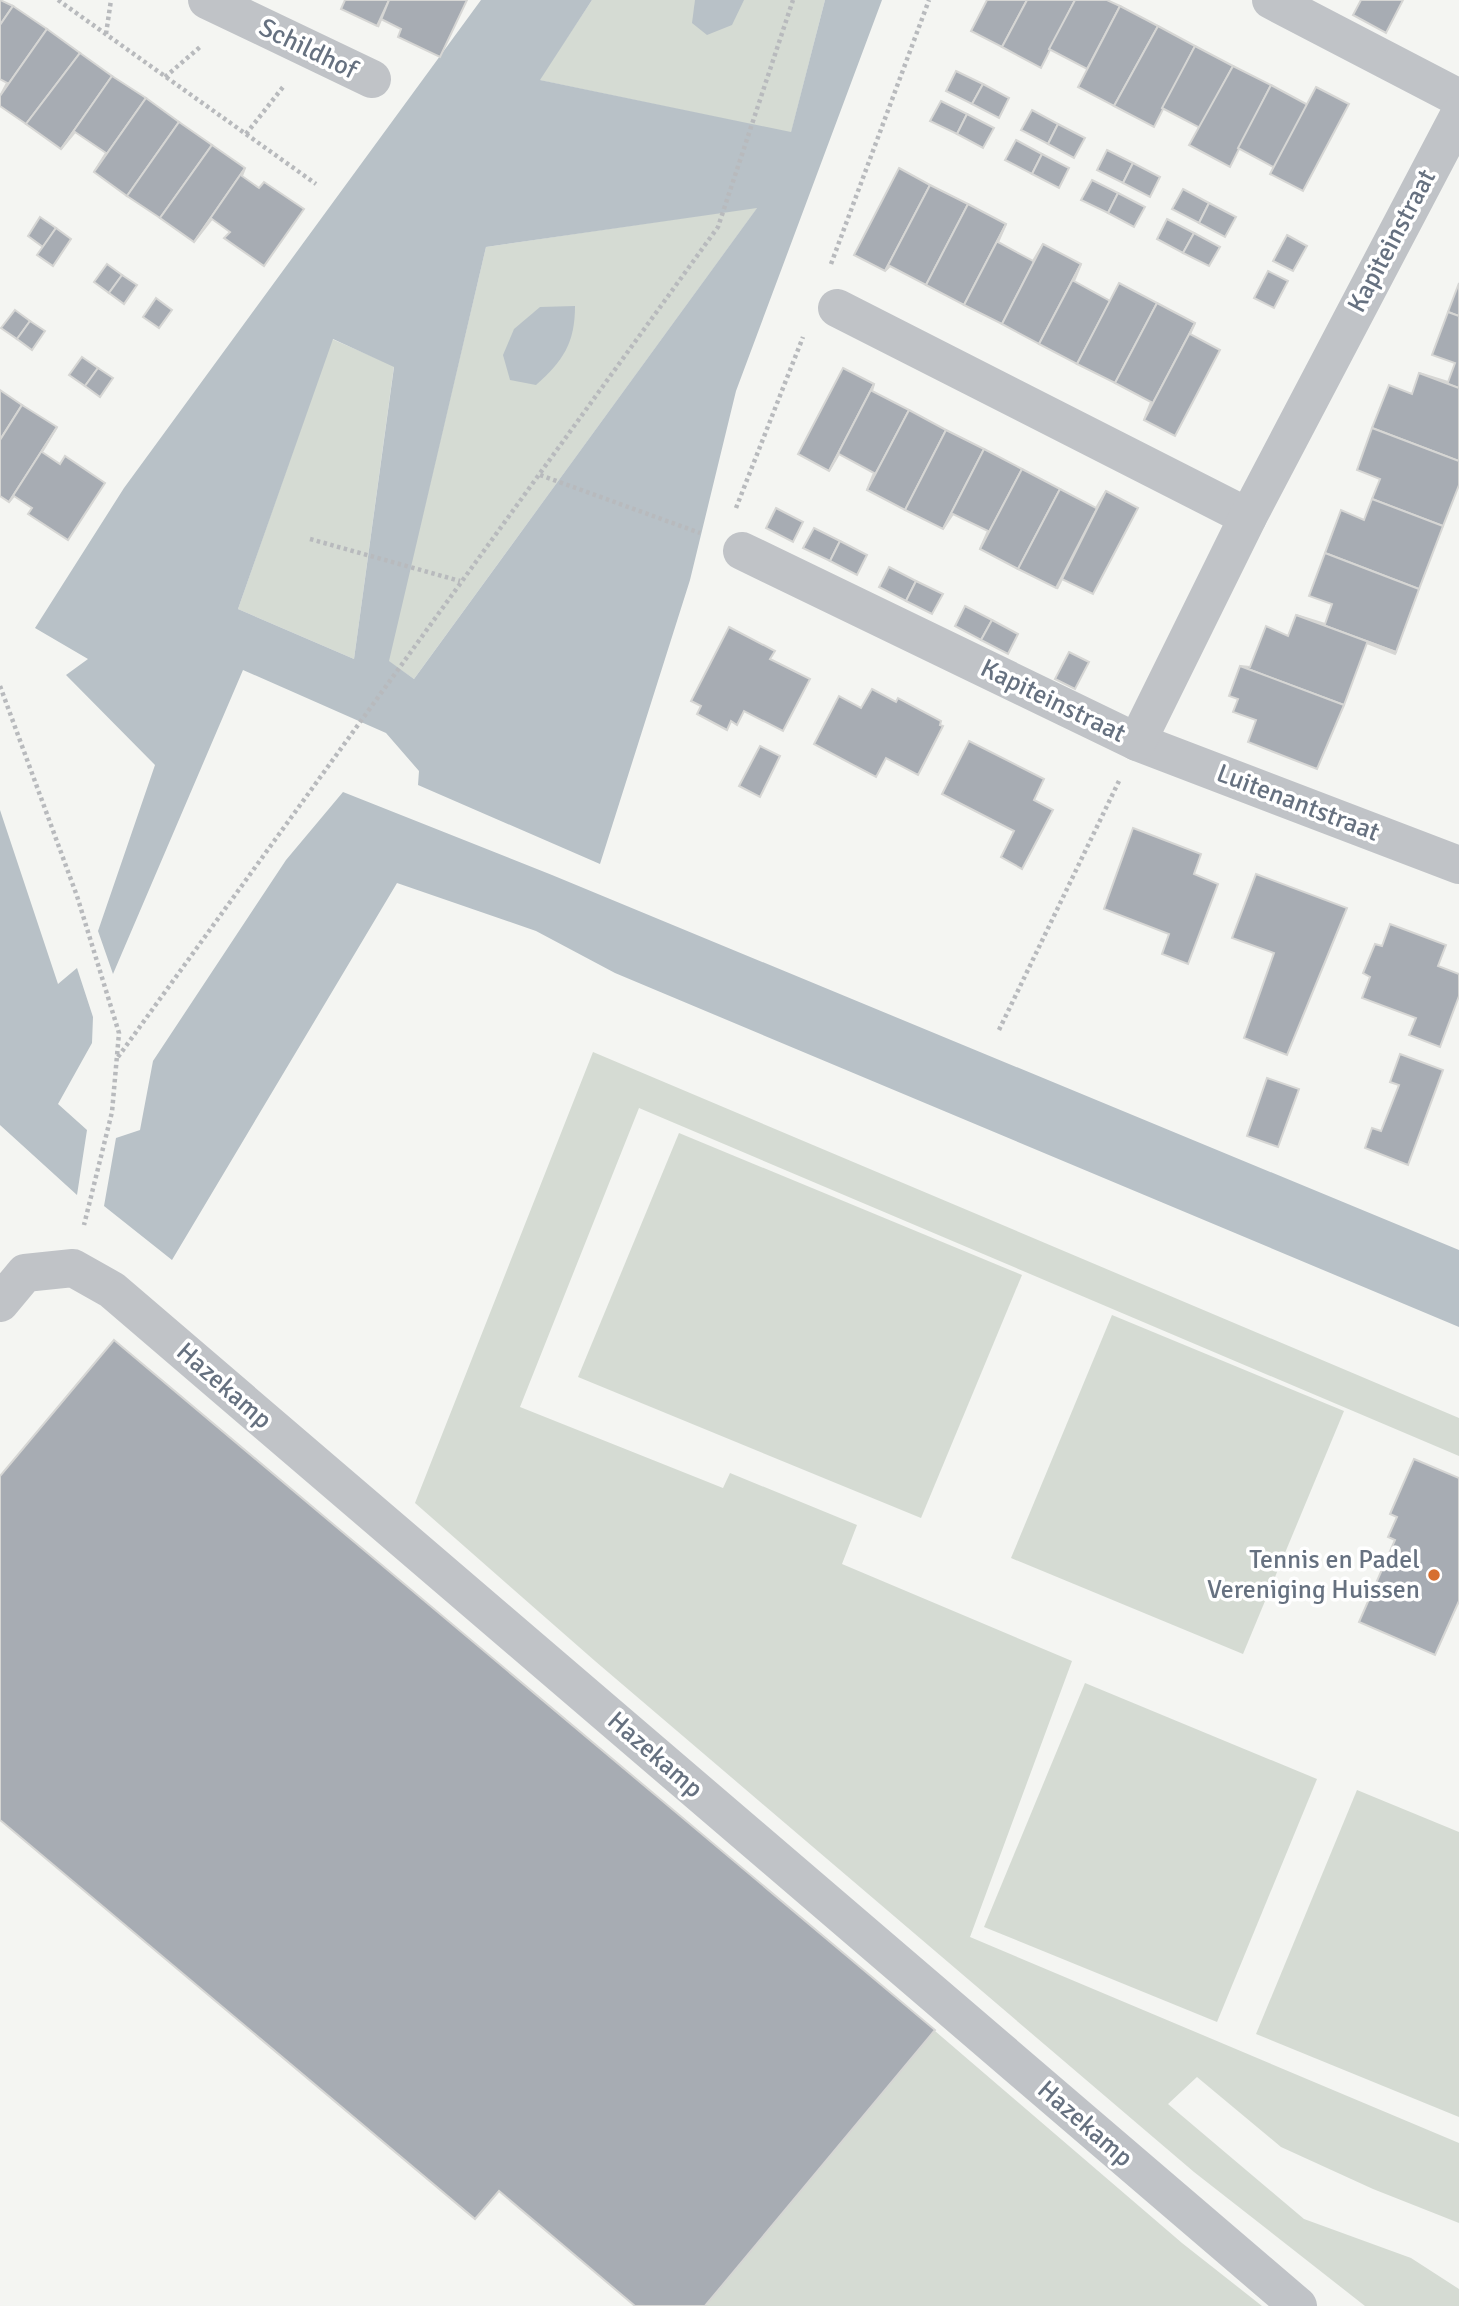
<svg xmlns="http://www.w3.org/2000/svg" width="1459" height="2306" font-family="Signika,sans-serif">
  <style>
    .green { fill: #d5dbd3 }
    .water { fill: #b8c1c7; fill-rule: evenodd }
    .building { fill: #a7acb3; stroke: #d6d6d4; stroke-width: 2 }
    .lines { fill: none; stroke-linecap: round; stroke-linejoin: round }
    .path { stroke: #b8babd; stroke-width: 4.5; stroke-dasharray: 3.5 3.5; stroke-linecap: butt }
    .minor { stroke: #c0c3c7; stroke-width: 38 }
    .poi-dot { fill: #d66f30; stroke: #fff; stroke-width: 2.5 }
    .labels { text-anchor: middle; dominant-baseline: central; stroke-width: 7; stroke-linejoin: round; paint-order: stroke }
    .street-label { font-size: 26px; fill: #667180; stroke: #fff }
    .poi-label { font-size: 26px; fill: #667180; stroke: #fff; text-anchor: end }
  </style>
  <rect width="100%" height="100%" fill="#f4f5f2"/>
  <!-- green -->
  <g class="green">
    <polygon points="592,0 825,0 791,133 539,80"/>
    <polygon points="758,207 414,679 388,661 486,247"/>
    <polygon points="332,339 394,366 354,659 238,609"/>
    <polygon points="593,1052 1459,1418 1459,1456 639,1108 520,1407 723,1488 730,1473 857,1525 842,1564 1072,1661 970,1937 1459,2143 1459,2223 1373,2189 1281,2147 1197,2077 1168,2104 1304,2219 1411,2258 1459,2289 1459,2306 1365,2306 1194,2172 595,1661 415,1503"/>
    <polygon points="679,1133 1022,1275 921,1518 578,1377"/>
    <polygon points="1112,1315 1344,1411 1243,1654 1011,1558"/>
    <polygon points="1085,1683 1317,1779 1217,2022 984,1927"/>
    <polygon points="1357,1790 1459,1832 1459,2117 1256,2034"/>
    <polygon points="935,2031 1182,2243 1262,2306 699,2306"/>
  </g>
  <!-- water -->
  <g class="water">
    <path d="M 481,0 L 592,0 L 540,80 L 791,132 L 825,0 L 882,0 L 736,391 L 690,580 L 600,864 L 418,785 L 419,771 L 386,733 L 243,670 L 113,974 L 98,931 L 155,765 L 66,675 L 88,659 L 35,628 L 124,488 ZM 757,208 L 414,679 L 389,661 L 486,247 ZM 333,339 L 394,367 L 354,659 L 238,609 Z"/>
    <polygon points="695,0 744,0 732,25 707,35 692,23"/>
    <path d="M 575,306 C 575,343 563,361 536,385 L 510,380 L 503,355 L 514,329 L 540,307 Z"/>
    <polygon points="343,792 552,875 1459,1250 1459,1327 615,973 536,931 397,883 172,1260 104,1206 116,1138 140,1130 153,1061 286,860"/>
    <polygon points="0,810 58,984 77,968 93,1017 92,1043 58,1104 87,1130 77,1195 0,1125"/>
  </g>
  <!-- building -->
  <g class="building">
    <polygon points="0,0 13,6 0,25"/>
    <polygon points="345,0 389,0 377,26 341,9"/>
    <polygon points="389,0 467,0 440,57 398,37 401,29 381,19 378,27"/>
    <polygon points="987,0 1027,0 1002,47 971,31"/>
    <polygon points="1027,0 1075,0 1041,68 1002,47"/>
    <polygon points="1075,0 1107,0 1120,6 1087,69 1049,49"/>
    <polygon points="1361,0 1403,0 1386,33 1353,15"/>
    <polygon points="13,6 47,29 0,96 7,83 0,79 0,25"/>
    <polygon points="1120,6 1158,26 1114,106 1078,87"/>
    <polygon points="1158,26 1195,46 1154,127 1114,106"/>
    <polygon points="47,29 80,53 26,124 0,106 0,96"/>
    <polygon points="1195,46 1233,66 1200,128 1162,108"/>
    <polygon points="80,53 112,76 61,149 26,124"/>
    <polygon points="1233,66 1271,85 1230,167 1189,145"/>
    <polygon points="956,71 983,84 972,104 946,91"/>
    <polygon points="112,76 146,98 94,172 106,153 75,132 61,149"/>
    <polygon points="983,84 1009,98 999,118 972,104"/>
    <polygon points="1271,85 1308,105 1275,168 1238,148"/>
    <polygon points="1316,87 1349,104 1303,191 1270,174"/>
    <polygon points="146,98 179,122 127,196 94,172"/>
    <polygon points="941,101 967,114 957,134 930,121"/>
    <polygon points="1032,110 1058,124 1048,144 1021,130"/>
    <polygon points="967,114 994,128 983,148 957,134"/>
    <polygon points="179,122 212,145 160,218 127,196"/>
    <polygon points="1058,124 1085,138 1074,158 1048,144"/>
    <polygon points="1016,140 1042,154 1032,174 1005,160"/>
    <polygon points="212,145 245,168 194,242 160,218"/>
    <polygon points="1107,150 1133,163 1123,183 1097,170"/>
    <polygon points="1042,154 1069,168 1059,188 1032,174"/>
    <polygon points="1133,163 1160,177 1150,197 1123,183"/>
    <polygon points="245,168 242,176 259,188 264,182 304,209 264,266 224,238 230,232 212,219 194,242"/>
    <polygon points="899,168 930,185 885,271 854,255"/>
    <polygon points="1092,180 1118,193 1108,213 1081,200"/>
    <polygon points="930,185 968,204 926,285 890,266 885,271"/>
    <polygon points="1183,189 1209,203 1199,223 1172,209"/>
    <polygon points="1118,193 1145,207 1134,227 1108,213"/>
    <polygon points="1209,203 1236,217 1225,237 1199,223"/>
    <polygon points="968,204 1006,224 964,305 926,285"/>
    <polygon points="40,217 56,228 43,247 28,236"/>
    <polygon points="1167,219 1194,233 1183,253 1157,239"/>
    <polygon points="1006,224 998,242 1033,261 1043,244 1002,324 964,305"/>
    <polygon points="56,228 71,239 53,266 37,255"/>
    <polygon points="1194,233 1220,247 1209,266 1183,253"/>
    <polygon points="1287,235 1307,246 1293,271 1273,261"/>
    <polygon points="1043,244 1081,264 1039,344 1002,324"/>
    <polygon points="107,264 122,275 109,293 94,282"/>
    <polygon points="1081,264 1074,281 1110,301 1077,364 1039,344"/>
    <polygon points="1268,271 1288,281 1274,308 1254,298"/>
    <polygon points="122,275 137,285 124,304 109,293"/>
    <polygon points="1119,283 1157,303 1115,383 1077,364"/>
    <polygon points="1459,283 1459,316 1448,312"/>
    <polygon points="156,298 172,310 159,328 143,317"/>
    <polygon points="1157,303 1195,323 1144,420 1151,402 1115,383"/>
    <polygon points="15,310 30,321 17,339 1,328"/>
    <polygon points="1448,312 1459,316 1459,388 1419,373 1448,382 1455,363 1432,355"/>
    <polygon points="30,321 45,331 32,350 17,339"/>
    <polygon points="1195,323 1190,334 1220,350 1175,436 1144,420"/>
    <polygon points="82,357 98,368 85,386 69,375"/>
    <polygon points="98,368 113,378 100,397 85,386"/>
    <polygon points="843,368 874,384 829,471 798,454"/>
    <polygon points="1419,373 1459,388 1459,461 1372,428 1389,385 1412,394"/>
    <polygon points="874,384 872,391 909,410 867,490 874,473 839,454 829,471"/>
    <polygon points="0,390 22,405 0,440"/>
    <polygon points="22,405 57,427 9,502 0,496 0,440"/>
    <polygon points="909,410 946,430 905,510 867,490"/>
    <polygon points="57,427 42,452 60,464 65,456 105,483 68,540 28,514 32,508 14,496 9,502"/>
    <polygon points="1372,428 1459,461 1459,485 1443,526 1372,499 1380,479 1357,470"/>
    <polygon points="946,430 984,449 943,529 905,510"/>
    <polygon points="984,449 1022,469 980,549 988,531 953,514 943,529"/>
    <polygon points="1022,469 1060,489 1018,569 980,549"/>
    <polygon points="1060,489 1096,508 1106,491 1056,588 1018,569"/>
    <polygon points="1106,491 1138,508 1093,594 1062,579 1057,589"/>
    <polygon points="1372,499 1443,526 1419,589 1325,553 1341,510 1364,520"/>
    <polygon points="776,508 803,522 793,542 766,528"/>
    <polygon points="814,528 840,541 830,561 803,548"/>
    <polygon points="840,541 867,555 857,575 830,561"/>
    <polygon points="1325,553 1419,589 1396,652 1296,615 1325,624 1332,604 1309,596"/>
    <polygon points="889,567 916,581 906,601 879,587"/>
    <polygon points="916,581 943,594 932,614 906,601"/>
    <polygon points="965,606 992,620 981,640 955,626"/>
    <polygon points="1296,615 1396,652 1395,654 1367,643 1344,705 1240,666 1250,667 1266,626 1288,636"/>
    <polygon points="992,620 1018,634 1008,654 981,640"/>
    <polygon points="729,627 775,651 770,659 810,679 783,731 744,711 737,725 731,721 727,730 697,714 701,706 691,701"/>
    <polygon points="1069,652 1089,662 1075,689 1055,679"/>
    <polygon points="1240,666 1344,705 1317,769 1248,742 1256,720 1233,712 1238,699 1229,696"/>
    <polygon points="872,689 896,702 898,698 941,721 940,725 943,726 918,775 886,758 876,777 814,744 839,696 861,708"/>
    <polygon points="969,741 1044,779 1034,800 1053,810 1022,869 1001,857 1014,831 942,794"/>
    <polygon points="760,746 780,756 760,797 739,786"/>
    <polygon points="1133,828 1201,854 1194,874 1218,884 1188,964 1162,954 1169,934 1104,909"/>
    <polygon points="1256,874 1347,908 1287,1055 1244,1038 1274,953 1232,938"/>
    <polygon points="1390,924 1446,945 1438,966 1459,974 1459,996 1440,1047 1409,1035 1416,1018 1362,998 1370,977 1363,973 1375,944 1382,946"/>
    <polygon points="1400,1054 1443,1070 1408,1165 1365,1148 1372,1128 1381,1131 1399,1085 1390,1082"/>
    <polygon points="1267,1078 1299,1089 1278,1147 1247,1136"/>
    <polygon points="114,1340 935,2030 705,2306 635,2306 499,2191 475,2219 0,1820 0,1476"/>
    <polygon points="1414,1459 1459,1478 1459,1601 1435,1655 1359,1622 1395,1540 1388,1537 1397,1517 1390,1514"/>
  </g>
  <g class="lines">
    <!-- path -->
    <g class="path">
      <polyline points="58,0 316,184"/>
      <polyline points="106,34 111,0"/>
      <polyline points="165,77 200,47"/>
      <polyline points="246,134 283,87"/>
      <polyline points="831,264 929,0"/>
      <polyline points="540,475 700,533"/>
      <polyline points="736,508 803,337"/>
      <polyline points="310,539 460,581"/>
      <polyline points="0,686 77,896 119,1033 112,1112 84,1225"/>
      <polyline points="999,1030 1119,781"/>
      <polyline points="118,1057 718,227 793,0"/>
    </g>
    <!-- minor -->
    <g class="minor">
      <polyline points="207,0 372,79"/>
      <polyline points="1271,0 1459,98"/>
      <polyline points="837,308 1248,517"/>
      <polyline points="742,551 1137,742 1459,865"/>
      <polyline points="1137,742 1248,517 1459,115"/>
      <polyline points="0,1303 25,1273 73,1268 112,1290 1298,2306"/>
    </g>
  </g>
  <!-- markers -->
  <circle class="poi-dot" cx="1434" cy="1575" r="7"/>
  <g class="labels">
    <!-- street labels -->
    <g class="street-label">
      <text transform="translate(308 49) rotate(26)">Schildhof</text>
      <text transform="translate(1392 241) rotate(-62)">Kapiteinstraat</text>
      <text transform="translate(1053 701) rotate(26)">Kapiteinstraat</text>
      <text transform="translate(1298 803) rotate(21)">Luitenantstraat</text>
      <text transform="translate(224 1386) rotate(41)">Hazekamp</text>
      <text transform="translate(655 1755) rotate(41)">Hazekamp</text>
      <text transform="translate(1085 2124) rotate(41)">Hazekamp</text>
    </g>
    <!-- poi labels -->
    <g class="poi-label">
      <text x="1420" y="1560">Tennis en Padel<tspan x="1420" dy="30">Vereniging Huissen</tspan></text>
    </g>
  </g>
</svg>
